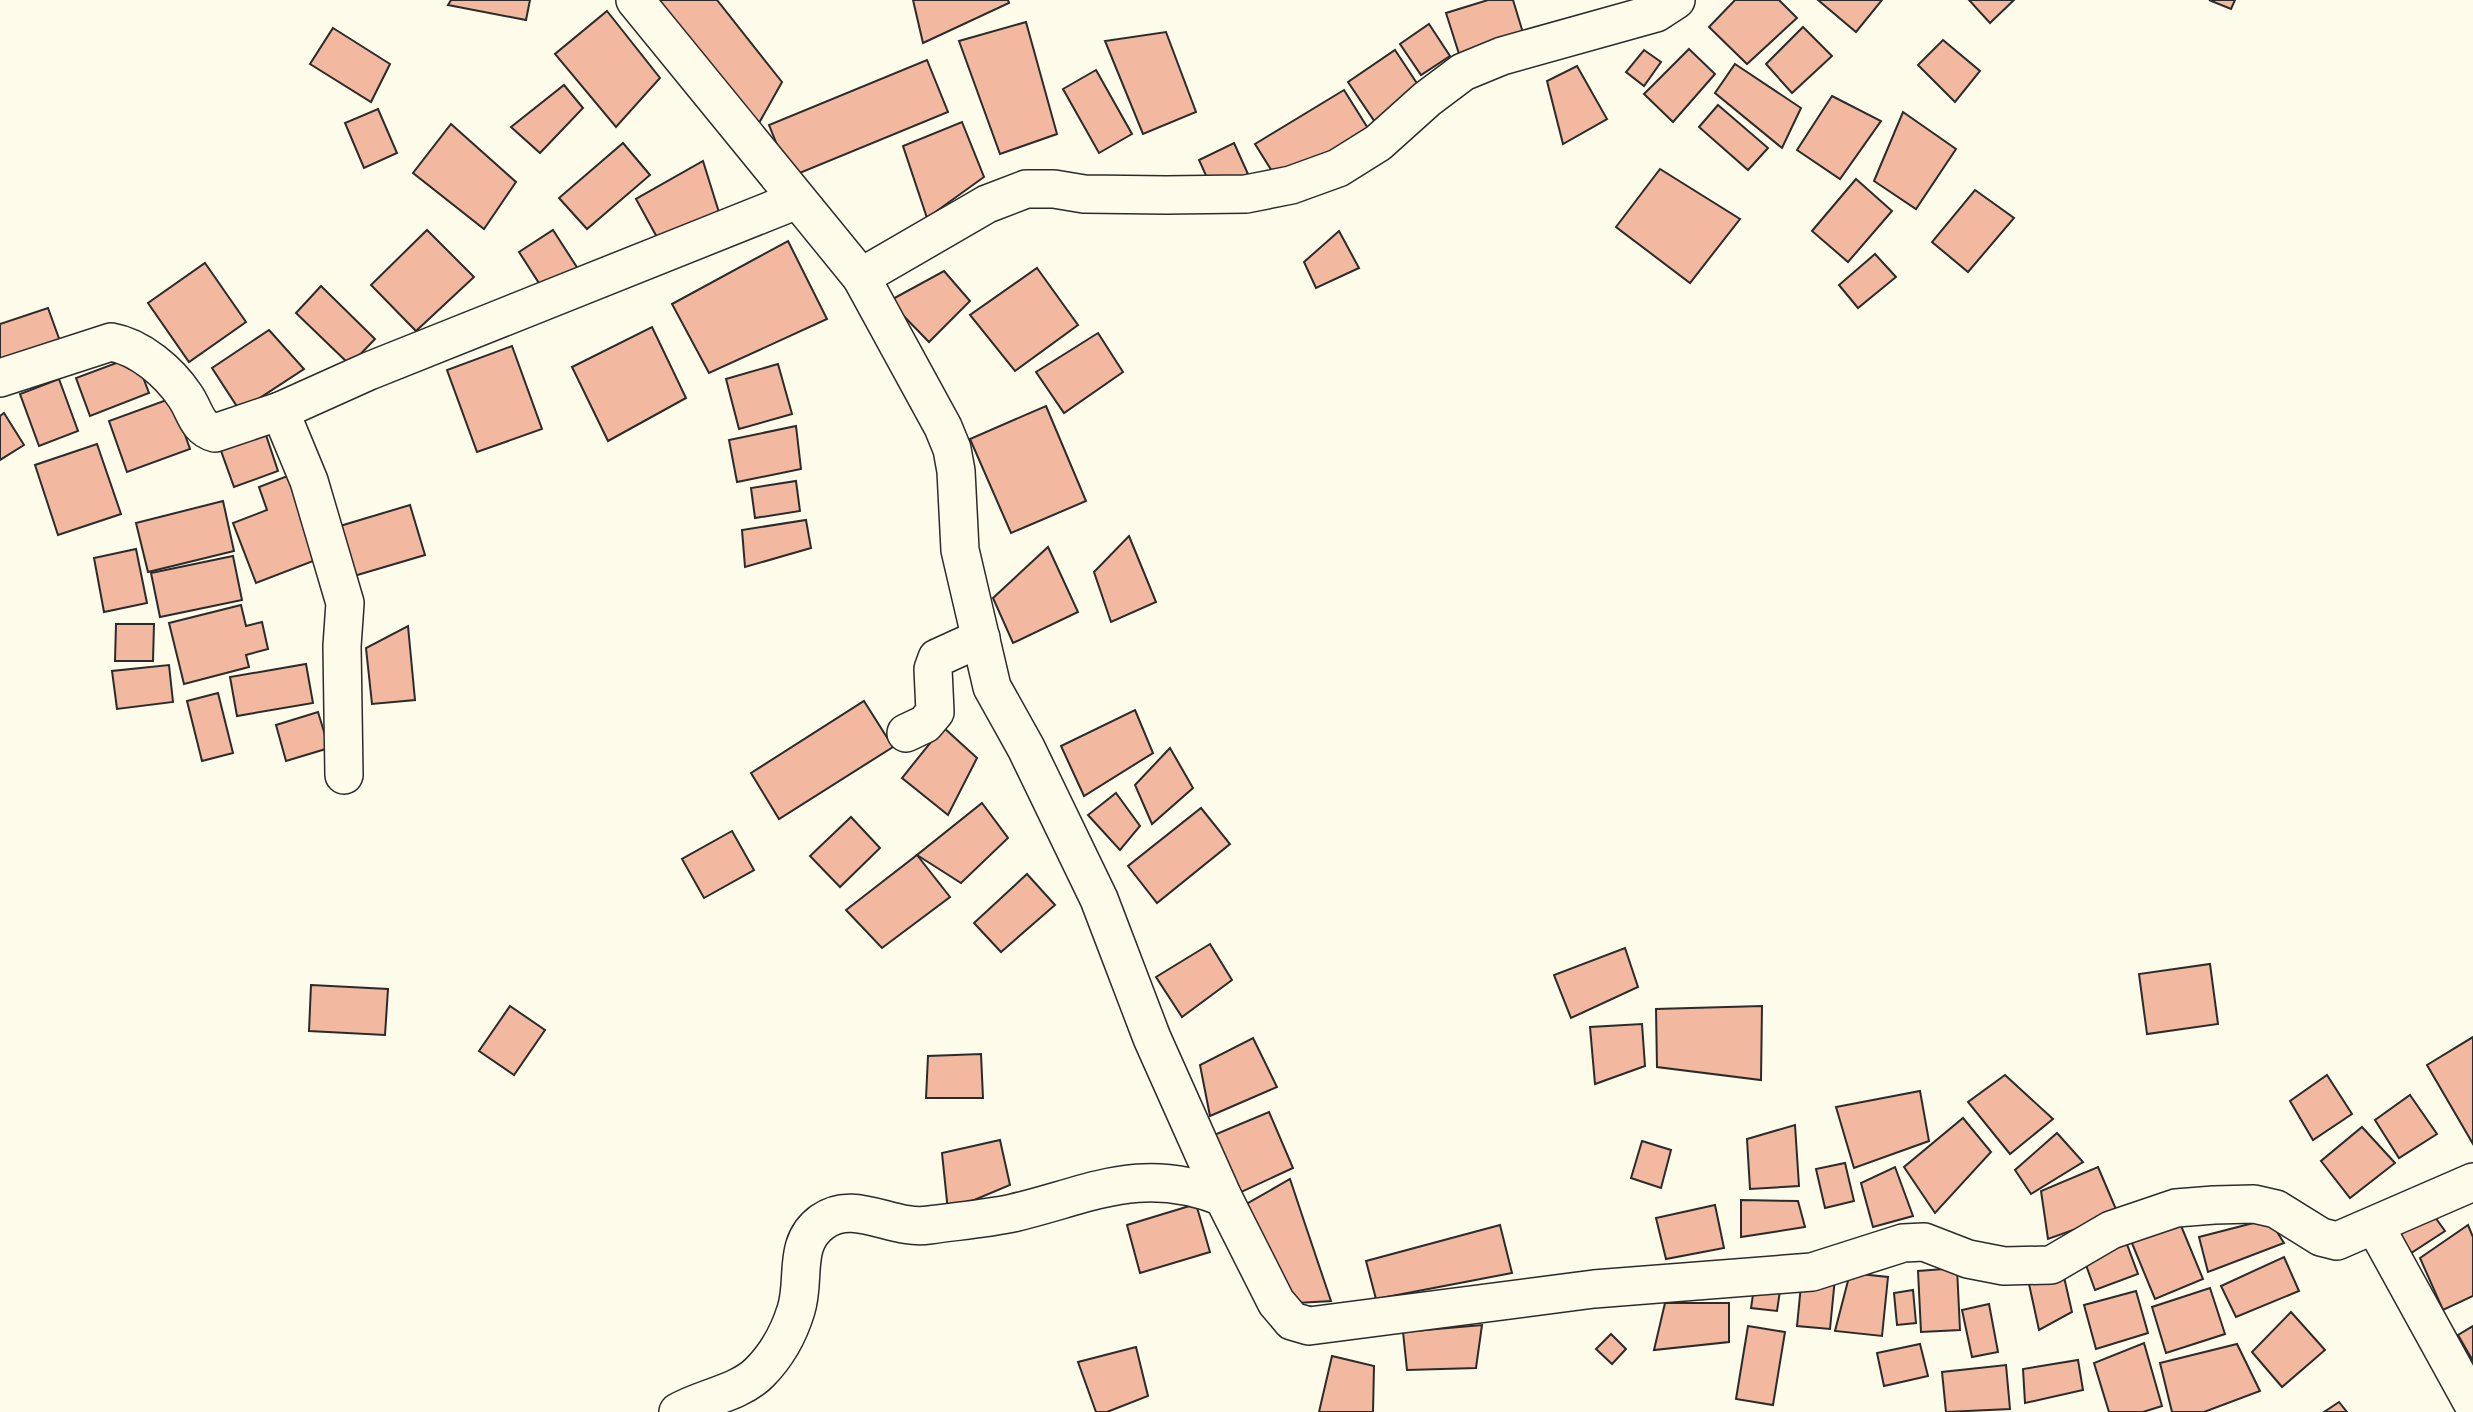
<svg xmlns="http://www.w3.org/2000/svg" width="2473" height="1412" font-family="Roboto,sans-serif">
  <style>
    .building { fill: #f2b8a0; stroke: #2b2b2b; stroke-width: 2 }
    .lines { fill: none; stroke-linecap: round; stroke-linejoin: round }
    .minor-casing { stroke: #2b2b2b; stroke-width: 40 }
    .minor { stroke: #fdfbea; stroke-width: 37 }
  </style>
  <rect width="100%" height="100%" fill="#fdfbea"/>
  <!-- building -->
  <g class="building">
    <polygon points="451,0 530,0 526,20 448,5"/>
    <polygon points="650,0 717,0 782,82 754,132"/>
    <polygon points="913,0 1008,0 1009,3 923,43"/>
    <polygon points="1488,0 1513,0 1524,36 1460,57 1446,13"/>
    <polygon points="1735,0 1779,0 1797,18 1747,64 1709,27"/>
    <polygon points="1818,0 1882,0 1856,32"/>
    <polygon points="1969,0 2014,0 1990,23"/>
    <polygon points="2209,0 2235,0 2231,9"/>
    <polygon points="607,11 660,78 616,127 555,54"/>
    <polygon points="1026,22 1057,134 1000,154 959,41"/>
    <polygon points="1429,24 1450,56 1421,75 1400,44"/>
    <polygon points="1803,27 1832,56 1792,93 1766,64"/>
    <polygon points="333,28 390,64 371,102 310,64"/>
    <polygon points="1166,32 1196,112 1143,134 1105,41"/>
    <polygon points="1943,40 1980,71 1955,102 1918,65"/>
    <polygon points="1689,49 1715,74 1673,122 1644,94"/>
    <polygon points="1395,50 1424,94 1377,125 1348,82"/>
    <polygon points="1644,50 1661,62 1644,86 1626,72"/>
    <polygon points="927,60 948,112 790,177 769,125"/>
    <polygon points="1735,64 1801,108 1782,148 1715,93"/>
    <polygon points="1577,66 1607,119 1563,144 1547,81"/>
    <polygon points="1096,70 1132,134 1099,153 1063,89"/>
    <polygon points="564,85 583,108 540,153 511,127"/>
    <polygon points="1344,90 1369,130 1280,184 1255,144"/>
    <polygon points="1832,96 1881,121 1840,179 1797,150"/>
    <polygon points="1718,105 1768,148 1748,170 1699,127"/>
    <polygon points="378,109 397,153 364,168 345,123"/>
    <polygon points="1903,112 1956,149 1916,209 1874,181"/>
    <polygon points="962,122 984,177 927,218 903,146"/>
    <polygon points="451,124 516,182 484,229 413,173"/>
    <polygon points="623,143 650,175 587,229 559,198"/>
    <polygon points="1234,143 1248,174 1213,191 1199,160"/>
    <polygon points="703,161 722,222 658,239 636,199"/>
    <polygon points="1660,169 1740,219 1690,283 1616,227"/>
    <polygon points="1856,179 1892,211 1848,262 1812,231"/>
    <polygon points="1975,190 2014,218 1968,272 1932,242"/>
    <polygon points="427,230 474,277 416,331 371,285"/>
    <polygon points="553,230 580,272 546,294 519,252"/>
    <polygon points="1339,231 1359,268 1316,288 1304,262"/>
    <polygon points="788,241 827,319 709,373 672,304"/>
    <polygon points="1875,254 1896,277 1858,308 1839,285"/>
    <polygon points="205,263 246,322 189,362 148,303"/>
    <polygon points="1037,268 1078,325 1015,371 970,315"/>
    <polygon points="944,271 970,301 929,342 889,301"/>
    <polygon points="321,286 375,339 350,365 296,313"/>
    <polygon points="48,308 61,344 0,365 0,324"/>
    <polygon points="652,327 686,398 608,441 572,367"/>
    <polygon points="269,330 304,369 240,411 212,368"/>
    <polygon points="1098,333 1123,372 1064,413 1036,372"/>
    <polygon points="512,346 542,429 477,452 447,370"/>
    <polygon points="135,356 149,393 90,416 76,378"/>
    <polygon points="778,364 792,414 739,429 726,379"/>
    <polygon points="59,379 78,431 39,446 20,394"/>
    <polygon points="172,398 190,449 127,472 109,421"/>
    <polygon points="1046,406 1086,501 1011,533 970,439"/>
    <polygon points="4,413 24,445 0,460 0,416"/>
    <polygon points="796,426 801,469 737,482 729,440"/>
    <polygon points="265,432 278,471 234,487 220,448"/>
    <polygon points="97,444 121,514 58,535 35,465"/>
    <polygon points="290,475 321,558 256,583 233,523 267,510 259,487"/>
    <polygon points="796,481 800,511 755,518 751,488"/>
    <polygon points="223,501 234,551 148,572 136,523"/>
    <polygon points="410,505 425,555 354,576 340,526"/>
    <polygon points="806,520 811,548 745,567 742,530"/>
    <polygon points="1129,536 1156,602 1111,622 1094,572"/>
    <polygon points="1048,547 1078,612 1013,643 993,598"/>
    <polygon points="136,549 147,603 104,612 94,558"/>
    <polygon points="233,556 242,600 160,617 151,573"/>
    <polygon points="241,605 246,626 262,622 268,649 246,655 249,667 184,684 169,623"/>
    <polygon points="116,624 154,624 153,661 115,661"/>
    <polygon points="408,626 415,700 372,704 366,648"/>
    <polygon points="306,664 313,703 237,716 230,677"/>
    <polygon points="169,665 173,702 117,709 112,671"/>
    <polygon points="218,693 233,753 202,761 187,701"/>
    <polygon points="864,701 893,747 779,819 751,773"/>
    <polygon points="1135,710 1153,753 1084,796 1061,746"/>
    <polygon points="318,712 329,748 286,761 276,725"/>
    <polygon points="943,727 977,758 948,815 902,778"/>
    <polygon points="1170,748 1193,788 1152,824 1135,785"/>
    <polygon points="1116,793 1140,826 1120,850 1088,815"/>
    <polygon points="982,803 1008,838 961,883 917,855"/>
    <polygon points="1201,808 1230,844 1157,903 1128,866"/>
    <polygon points="851,817 880,848 840,887 810,856"/>
    <polygon points="732,831 754,870 704,898 682,859"/>
    <polygon points="917,855 950,897 882,948 846,910"/>
    <polygon points="1027,874 1055,905 1001,952 974,923"/>
    <polygon points="1210,944 1232,980 1182,1017 1156,977"/>
    <polygon points="1625,948 1638,987 1571,1018 1554,975"/>
    <polygon points="2210,964 2218,1024 2147,1034 2139,974"/>
    <polygon points="311,985 388,989 385,1035 309,1031"/>
    <polygon points="510,1006 545,1030 514,1075 479,1051"/>
    <polygon points="1762,1006 1761,1080 1657,1067 1656,1009"/>
    <polygon points="1642,1024 1645,1066 1595,1084 1590,1027"/>
    <polygon points="2473,1037 2473,1144 2427,1065"/>
    <polygon points="1253,1038 1277,1087 1210,1116 1200,1065"/>
    <polygon points="981,1054 983,1098 926,1098 928,1056"/>
    <polygon points="2005,1075 2053,1119 2010,1154 1968,1102"/>
    <polygon points="2327,1075 2352,1114 2313,1140 2290,1101"/>
    <polygon points="1920,1091 1929,1141 1854,1168 1836,1107"/>
    <polygon points="2410,1095 2437,1134 2399,1158 2375,1120"/>
    <polygon points="1269,1112 1293,1168 1237,1194 1214,1135"/>
    <polygon points="1963,1118 1991,1152 1935,1213 1904,1167"/>
    <polygon points="1795,1125 1799,1186 1750,1189 1747,1139"/>
    <polygon points="2362,1127 2395,1163 2350,1198 2321,1161"/>
    <polygon points="2057,1133 2083,1162 2031,1194 2015,1170"/>
    <polygon points="1000,1140 1010,1185 948,1211 942,1153"/>
    <polygon points="1642,1141 1671,1150 1661,1188 1631,1178"/>
    <polygon points="1845,1163 1854,1201 1825,1208 1816,1169"/>
    <polygon points="1895,1167 1913,1216 1873,1227 1861,1183"/>
    <polygon points="2098,1167 2118,1214 2048,1239 2041,1191"/>
    <polygon points="1290,1179 1304,1221 1331,1301 1297,1303 1243,1206"/>
    <polygon points="1741,1200 1798,1201 1805,1227 1741,1237"/>
    <polygon points="1196,1204 1210,1252 1140,1273 1127,1225"/>
    <polygon points="1715,1205 1724,1248 1666,1259 1656,1218"/>
    <polygon points="2432,1213 2445,1231 2405,1257 2393,1231"/>
    <polygon points="2177,1216 2203,1279 2155,1299 2129,1236"/>
    <polygon points="2269,1219 2284,1243 2208,1272 2199,1237"/>
    <polygon points="1500,1225 1512,1273 1376,1299 1366,1261"/>
    <polygon points="2468,1225 2473,1237 2473,1296 2443,1310 2420,1258"/>
    <polygon points="2125,1239 2138,1274 2095,1290 2082,1254"/>
    <polygon points="2284,1257 2299,1291 2236,1317 2221,1286"/>
    <polygon points="1957,1268 1960,1330 1921,1332 1918,1271"/>
    <polygon points="1850,1273 1888,1277 1882,1336 1835,1331"/>
    <polygon points="1802,1275 1835,1278 1830,1329 1797,1326"/>
    <polygon points="2064,1277 2072,1312 2039,1330 2029,1284"/>
    <polygon points="1755,1281 1781,1284 1777,1311 1751,1308"/>
    <polygon points="2210,1288 2225,1334 2166,1353 2152,1307"/>
    <polygon points="1913,1290 1916,1323 1897,1325 1894,1293"/>
    <polygon points="2136,1291 2148,1333 2096,1349 2084,1305"/>
    <polygon points="1665,1303 1729,1303 1729,1342 1654,1350"/>
    <polygon points="1989,1304 1998,1352 1972,1357 1962,1310"/>
    <polygon points="2291,1312 2325,1350 2282,1387 2252,1352"/>
    <polygon points="1482,1325 1476,1368 1407,1370 1403,1332"/>
    <polygon points="1748,1326 1785,1332 1773,1405 1736,1399"/>
    <polygon points="2473,1326 2473,1361 2458,1335"/>
    <polygon points="1611,1334 1626,1349 1612,1364 1596,1349"/>
    <polygon points="2144,1343 2162,1406 2143,1412 2109,1412 2094,1363"/>
    <polygon points="1920,1344 1928,1376 1884,1386 1877,1353"/>
    <polygon points="2237,1344 2260,1391 2204,1412 2172,1412 2160,1363"/>
    <polygon points="1136,1347 1148,1396 1107,1412 1096,1412 1078,1362"/>
    <polygon points="1332,1356 1374,1366 1373,1412 1319,1412"/>
    <polygon points="2078,1360 2083,1390 2025,1403 2023,1369"/>
    <polygon points="2006,1365 2010,1409 1946,1412 1942,1372"/>
    <polygon points="2339,1402 2347,1412 2324,1412"/>
  </g>
  <g class="lines">
    <!-- minor casing -->
    <g class="minor-casing">
      <g id="minor">
        <polyline points="635,0 861,277 943,427 952,449 956,471 960,550 992,687 1026,748 1099,899 1152,1038 1223,1197 1276,1302 1292,1321 1309,1326 1594,1289 1812,1272 1903,1243 1924,1242 1968,1259 2004,1266 2051,1265 2111,1230 2176,1208 2214,1205 2254,1204 2276,1209 2321,1237 2337,1241 2473,1182"/>
        <polyline points="861,277 987,204 1026,189 1054,189 1084,194 1166,195 1246,194 1291,185 1338,168 1378,143 1427,99 1463,72 1502,56 1656,13 1676,0"/>
        <path d="M 0,378 L 111,342 C 140,347 169,372 185,396 C 195,410 196,428 215,433 L 280,411 L 369,371 L 797,200"/>
        <polyline points="280,411 309,481 345,603 342,646 344,775"/>
        <polyline points="906,733 925,724 935,712 933,669 937,658 981,638"/>
        <polyline points="2375,1226 2473,1404"/>
        <path d="M 678,1412 C 702,1398 739,1393 759,1373 C 776,1356 789,1333 796,1310 C 806,1279 792,1244 822,1222 C 854,1198 893,1231 929,1225 C 956,1221 985,1219 1013,1213 C 1092,1194 1141,1165 1223,1197"/>
      </g>
    </g>
    <!-- minor -->
    <use href="#minor" class="minor"/>
  </g>
</svg>
